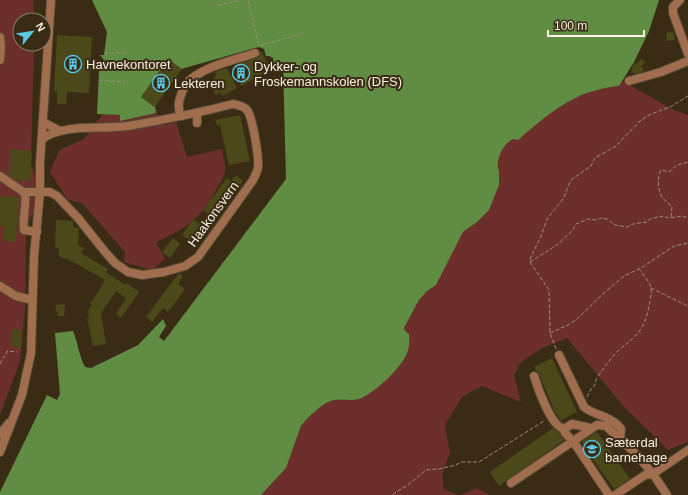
<svg xmlns="http://www.w3.org/2000/svg" width="688" height="495" font-family="Arial,sans-serif">
  <style>
    .green { fill: #6d2f2b }
    .water { fill: #608c44 }
    .building { fill: #4b4919 }
    .lines { fill: none; stroke-linecap: round; stroke-linejoin: round }
    .minor-casing { stroke: #554831; stroke-width: 10 }
    .path { stroke: #9a8e7b; stroke-width: 1; stroke-dasharray: 4 2; stroke-linecap: butt }
    .minor { stroke: #a06e4f; stroke-width: 8 }
    .labels { text-anchor: middle; dominant-baseline: central; stroke-width: 4; stroke-linejoin: round; paint-order: stroke }
    .poi-label { font-size: 13px; fill: #faf1e2; stroke: #3a2c14; text-anchor: start }
    .street-label { font-size: 13px; fill: #faf1e2; stroke: #3a2c14 }
  </style>
  <rect width="100%" height="100%" fill="#3a2c14"/>
  <!-- green -->
  <g class="green">
    <polygon points="0,0 33,0 34,20 20,20 20,44 34,44 31,162 40,198 26,228 25,309 20,361 0,415"/>
    <path d="M 622,81 L 672,109 L 688,115 L 688,442 L 668,450 L 625,408 L 567,338 L 542,348 L 521,362 L 514,375 L 521,402 L 482,386 L 462,397 L 445,425 L 450,453 L 442,475 L 444,489 L 457,495 L 261,495 L 286,468 L 301,426 C 307,418 324,401 335,400 C 339,400 344,400 348,400 L 408,350 L 409,334 L 405,331 L 404,329 L 419,300 L 427,291 L 436,285 L 463,232 L 477,222 L 489,209 L 499,185 L 498,165 L 500,152 L 506,143 L 567,101 L 597,89 L 619,86 Z"/>
    <path d="M 156,111 L 164,125 L 176,122 L 187,157 L 222,149 C 223,156 226,164 225,171 C 224,178 219,184 216,190 C 200,220 186,228 156,242 L 165,259 L 152,270 L 124,262 L 125,252 L 82,203 L 68,200 L 50,172 L 59,150 L 84,139 L 103,114 L 120,115 L 120,121 L 156,113 Z"/>
    <polygon points="477,488 489,495 460,495"/>
  </g>
  <!-- water -->
  <path class="water" d="M 92,0 L 659,0 L 649,31 L 634,62 L 619,86 C 573,91 551,112 518,140 L 513,139 C 502,145 497,157 498,169 L 499,170 L 499,185 L 489,210 L 477,222 L 463,232 L 436,285 L 427,291 L 419,300 L 404,328 L 405,331 L 409,334 C 409,339 410,345 408,350 C 405,365 374,394 359,399 C 351,401 343,399 335,400 C 324,401 307,418 301,426 L 286,468 L 261,495 L 0,495 L 0,492 L 47,395 L 57,400 L 60,394 L 55,333 L 73,331 C 78,343 79,356 85,367 L 91,368 L 138,345 L 163,319 L 166,326 L 159,337 L 164,341 L 286,179 L 283,64 L 276,63 L 276,67 L 273,67 L 273,58 L 269,56 L 266,56 L 264,49 L 259,47 L 181,69 L 155,106 L 156,113 L 120,121 L 120,115 L 97,114 L 99,71 L 103,67 L 104,60 L 100,55 L 104,55 L 107,32 Z"/>
  <!-- building -->
  <g class="building">
    <polygon points="673,32 675,40 667,41 666,33"/>
    <polygon points="57,35 92,37 89,93 67,92 66,104 57,104 57,91 54,91"/>
    <polygon points="260,52 262,52 271,70 241,86 235,65 257,58 259,56"/>
    <polygon points="168,59 182,69 154,107 141,97"/>
    <polygon points="641,59 645,62 641,67 644,69 642,72 635,74 631,70 635,63 637,64"/>
    <polygon points="227,68 237,88 222,96 220,92 216,95 212,87 215,85 213,80 216,75 215,72"/>
    <polygon points="240,115 250,161 229,165 220,125 217,126 215,120"/>
    <polygon points="10,149 32,151 30,181 15,180 9,175"/>
    <polygon points="236,175 243,181 219,213 215,210 211,216 203,210 227,178 231,181"/>
    <polygon points="0,196 19,197 16,242 3,241 4,226 0,226"/>
    <polygon points="193,219 205,228 194,243 182,235"/>
    <polygon points="56,220 73,221 73,227 79,228 78,245 84,248 81,253 108,269 106,272 125,285 126,283 139,292 121,318 116,314 126,298 116,291 101,313 106,344 93,346 87,318 89,317 88,311 92,305 90,304 104,283 103,282 105,280 66,258 65,259 59,256 59,248 55,248"/>
    <polygon points="173,238 180,244 170,258 162,252"/>
    <polygon points="179,273 183,276 178,284 185,289 168,312 163,308 152,322 146,317"/>
    <polygon points="65,304 64,316 58,316 55,305"/>
    <polygon points="12,329 22,330 21,348 11,347"/>
    <polygon points="552,358 577,412 561,420 555,412 539,374 534,367"/>
    <polygon points="553,428 559,433 564,440 499,486 490,472"/>
    <polygon points="597,432 630,479 614,489 581,442"/>
  </g>
  <g class="lines">
    <!-- minor casing -->
    <g class="minor-casing">
      <g id="minor">
        <polyline points="680,0 673,7 673,13 688,54"/>
        <polyline points="0,37 1,47 0,60"/>
        <polyline points="629,81 661,72 688,61"/>
        <polyline points="197,113 197,123"/>
        <path d="M 181,116 C 178,109 178,102 181,95 C 182,91 184,87 186,84 C 200,67 235,60 255,53"/>
        <polyline points="43,122 60,131"/>
        <path d="M 0,176 L 25,193 C 27,206 22,217 24,230 L 37,232"/>
        <path d="M 23,192 L 50,192 L 57,196 L 78,218 L 106,253 L 115,263 L 128,272 L 142,275 L 164,272 L 185,266 L 198,257 L 253,180 C 255,176 257,172 258,168 C 259,158 253,118 247,110 C 244,106 237,105 233,104 C 198,113 163,120 128,126 C 101,130 64,123 42,139"/>
        <polyline points="0,286 16,296 32,300"/>
        <path d="M 559,355 L 584,407 C 595,416 612,416 621,429 L 620,439"/>
        <path d="M 534,376 C 538,389 551,426 564,429"/>
        <polyline points="591,428 572,424 564,429 565,433 573,441 609,495"/>
        <polyline points="0,434 9,423"/>
        <polyline points="0,452 22,395 31,353 34,256 40,192 40,163 51,0"/>
        <polyline points="511,483 597,425 606,426 634,452 653,474 667,495"/>
        <polyline points="615,495 645,475 653,474 688,450"/>
      </g>
    </g>
    <!-- path -->
    <g class="path">
      <polyline points="248,0 259,46 307,32"/>
      <polyline points="217,5 242,0"/>
      <polyline points="104,53 127,53"/>
      <polyline points="99,80 126,82"/>
      <path d="M 671,217 L 672,207 C 669,203 663,200 661,195 C 658,190 657,175 661,170 L 669,172 L 677,165 L 688,162"/>
      <polyline points="530,262 557,245 572,231 576,224 588,219 597,220 601,218 607,219 615,225 627,227 633,224 647,222 650,219 658,217 664,216 668,218 683,216 688,218"/>
      <polyline points="651,288 688,306"/>
      <polyline points="550,333 568,325 577,319 604,293 624,276 641,268 674,246 688,243"/>
      <polyline points="556,349 550,333 549,290 530,262 531,257 541,236 547,219 563,199 571,180 591,166 595,158 616,146 640,121 649,115 672,106 688,96"/>
      <polyline points="0,364 3,358 6,355 7,351 17,352"/>
      <path d="M 587,397 L 591,389 L 595,385 C 595,379 600,374 603,369 C 608,363 613,355 619,350 C 637,335 644,331 649,306 C 650,301 652,294 651,288 C 650,282 643,275 640,270"/>
      <polyline points="393,495 396,492 408,485 426,470 439,469 456,465 461,462 479,462 544,421"/>
    </g>
    <!-- minor -->
    <use href="#minor" class="minor"/>
  </g>
  <!-- icons -->
  <defs>
    <g id="building-ring" transform="scale(0.9)"><circle r="9.5" fill="#3a2c14" stroke="#58c9e3" stroke-width="1.5"/><path d="M-4-6H4V6H1V3H-1V6H-4ZM-2.5-4.3h1.7v1.8h-1.7ZM.8-4.3h1.7v1.8H.8ZM-2.5-1h1.7V.8h-1.7ZM.8-1h1.7V.8H.8Z" fill="#58c9e3"/></g>
    <g id="school-ring" transform="scale(0.9)"><circle r="9.5" fill="#3a2c14" stroke="#58c9e3" stroke-width="1.5"/><path d="M0-5L7-2L0 1L-7-2ZM-4 1L0 2.5L4 1V4Q0 6-4 4Z" fill="#58c9e3"/></g>
  </defs>
  <g fill-rule="evenodd">
    <use href="#building-ring" x="73" y="64"/>
    <use href="#building-ring" x="241" y="73"/>
    <use href="#building-ring" x="161" y="83"/>
    <use href="#school-ring" x="592" y="449"/>
  </g>
  <g class="labels">
    <!-- poi labels -->
    <g class="poi-label">
      <text x="86" y="64">Havnekontoret</text>
      <text x="254" y="66">Dykker- og<tspan x="254" dy="15">Froskemannskolen (DFS)</tspan></text>
      <text x="174" y="83">Lekteren</text>
      <text x="605" y="442">Sæterdal<tspan x="605" dy="15">barnehage</tspan></text>
    </g>
    <!-- street labels -->
    <g class="street-label">
      <text transform="translate(213 214) rotate(-54)">Haakonsvern</text>
    </g>
  </g>
  <!-- north arrow -->
  <g transform="translate(32 32) rotate(60)"><circle r="19" fill="#3a2c14" stroke="#877b66"/>
  <path d="M0-3L7 15L0 10L-7 15Z" fill="#58c9e3"/>
  <text y="-6" font-size="11" font-weight="bold" text-anchor="middle" fill="#faf1e2">N</text>
  </g>
  <!-- scale -->
  <path d="M548 30v6h96v-6" fill="none" stroke="#faf1e2" stroke-width="2"/>
  <text x="554" y="30" font-size="12" fill="#faf1e2" stroke="#3a2c14" stroke-width="3" paint-order="stroke">100 m</text>
</svg>
